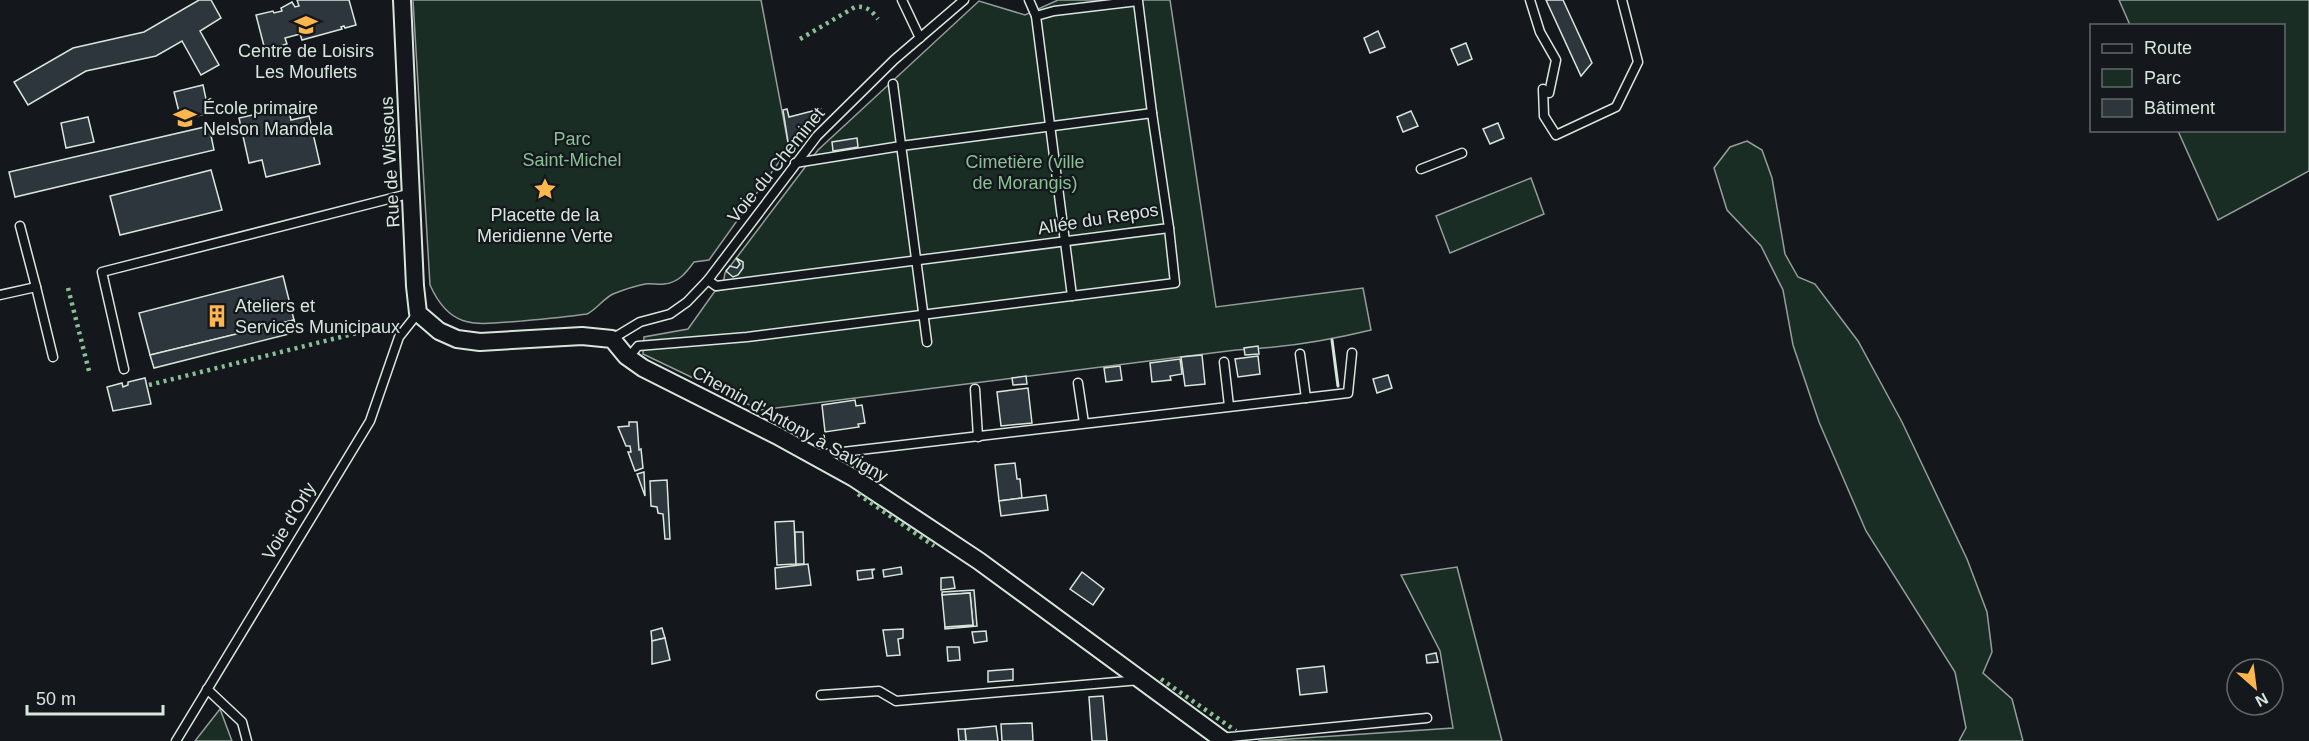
<svg xmlns="http://www.w3.org/2000/svg" width="2309" height="741" font-family="Arial,sans-serif">
  <style>
    .green { fill: #1a2d24; stroke: #939e99; stroke-width: 1.5 }
    .building { fill: #2c363c; stroke: #d8e6dc; stroke-width: 1.5 }
    .lines { fill: none; stroke-linecap: round; stroke-linejoin: round }
    .service-casing { stroke: #d8e6dc; stroke-width: 11 }
    .minor-casing { stroke: #d8e6dc; stroke-width: 20 }
    .service { stroke: #14181c; stroke-width: 8 }
    .minor { stroke: #14181c; stroke-width: 16 }
    .hedge { stroke: #8ac095; stroke-width: 4.5; stroke-dasharray: 3 4.5; stroke-linecap: butt }
    .wall { stroke: #d8e6dc; stroke-width: 3 }
    .labels { text-anchor: middle; dominant-baseline: central; stroke-width: 4.5; stroke-linejoin: round; paint-order: stroke }
    .poi-label { font-size: 18px; fill: #d8e6dc; stroke: #14181c }
    .park-label { font-size: 18px; fill: #8ac095; stroke: #14181c }
    .street-label { font-size: 18px; fill: #d8e6dc; stroke: #14181c }
  </style>
  <rect width="100%" height="100%" fill="#14181c"/>
  <!-- green -->
  <g class="green">
    <path d="M 413,0 L 761,0 L 789,148 L 709,260 L 694,262 C 686,273 678,283 664,284 C 658,285 652,283 645,284 C 635,286 623,290 613,294 C 603,299 597,309 587,314 C 565,317 544,319 522,321 C 478,324 451,332 430,285 Z"/>
    <path d="M 1058,0 L 1170,0 L 1216,307 L 1363,288 L 1371,330 C 1326,341 1282,348 1236,350 L 760,410 L 643,354 L 644,337 L 688,329 L 715,291 L 722,290 L 725,273 L 818,150 L 979,1 L 1025,15 Z"/>
    <polygon points="2119,0 2309,0 2309,171 2218,220 2178,131 2284,130 2284,26 2130,25"/>
    <polygon points="1747,141 1762,150 1772,178 1785,254 1798,277 1815,284 1858,341 1902,422 1967,559 1987,612 1992,652 1983,673 2012,699 2023,741 1959,741 1966,728 1955,672 1866,531 1819,422 1793,345 1783,290 1761,246 1727,210 1714,168 1730,147"/>
    <polygon points="1531,178 1544,214 1450,253 1436,216"/>
    <polygon points="1457,567 1502,741 1258,741 1453,728 1440,651 1401,575"/>
    <polygon points="220,709 232,741 195,741"/>
  </g>
  <!-- building -->
  <g class="building">
    <polygon points="199,0 211,0 221,18 200,31 219,65 201,75 182,41 156,56 86,71 28,105 14,82 73,48 144,32"/>
    <polygon points="297,0 349,0 356,25 345,28 344,26 341,27 342,29 302,40 300,34 285,38 287,44 265,50 256,15 273,11 274,13 282,11 281,8 292,2 295,7 299,6"/>
    <polygon points="1546,0 1563,0 1592,63 1581,76"/>
    <polygon points="1378,31 1385,47 1370,53 1364,38"/>
    <polygon points="1466,43 1472,59 1458,65 1451,49"/>
    <polygon points="203,85 209,113 181,120 174,92"/>
    <polygon points="288,107 291,120 309,116 320,164 266,177 262,160 249,163 239,118"/>
    <polygon points="787,109 789,117 820,109 789,148 783,110"/>
    <polygon points="1411,111 1418,126 1403,132 1397,117"/>
    <polygon points="88,117 94,142 66,148 61,123"/>
    <polygon points="1498,123 1504,138 1490,144 1483,129"/>
    <polygon points="209,126 214,150 15,197 9,172"/>
    <polygon points="857,138 858,147 833,151 832,142"/>
    <polygon points="211,170 222,210 120,235 110,196"/>
    <polygon points="736,258 743,262 743,268 738,275 733,277 726,271 730,266 737,268 740,264"/>
    <polygon points="283,276 294,320 150,355 139,313"/>
    <polygon points="294,320 297,332 154,368 150,355"/>
    <polygon points="1258,346 1259,354 1245,355 1244,348"/>
    <polygon points="1202,355 1205,384 1185,386 1181,357"/>
    <polygon points="1258,356 1260,374 1238,377 1235,359"/>
    <polygon points="1180,359 1182,374 1170,376 1171,380 1152,382 1150,363"/>
    <polygon points="1120,366 1122,380 1106,382 1104,368"/>
    <polygon points="1388,375 1392,388 1377,393 1373,379"/>
    <polygon points="1026,376 1027,384 1013,385 1012,378"/>
    <polygon points="145,378 151,404 113,411 107,387 122,383 123,387 128,385 128,382"/>
    <polygon points="1028,388 1032,423 1001,426 997,392"/>
    <polygon points="855,400 856,406 862,405 865,423 858,424 859,427 825,432 822,405"/>
    <polygon points="629,422 637,422 639,450 641,449 643,468 635,471 628,452 631,452 630,446 626,446 618,427 629,426"/>
    <polygon points="1015,463 1017,479 1020,479 1022,498 999,501 995,465"/>
    <polygon points="644,472 645,496 637,474"/>
    <polygon points="667,480 670,539 665,539 663,514 658,513 657,507 651,506 650,481"/>
    <polygon points="1046,495 1048,510 1001,516 999,501"/>
    <polygon points="794,521 796,564 777,565 775,522"/>
    <polygon points="795,532 803,532 804,564 796,564"/>
    <polygon points="808,564 811,585 776,589 775,568"/>
    <polygon points="901,567 902,574 884,577 883,570"/>
    <polygon points="875,569 872,571 873,578 858,580 857,571"/>
    <polygon points="1082,572 1104,589 1093,605 1070,589"/>
    <polygon points="953,577 955,588 941,590 941,578"/>
    <polygon points="974,590 977,626 945,629 945,627 973,625 970,593 942,595 942,592"/>
    <polygon points="970,593 973,625 945,627 942,595"/>
    <polygon points="662,628 665,638 652,641 651,631"/>
    <polygon points="903,629 903,638 898,639 900,655 887,656 883,630"/>
    <polygon points="986,631 987,641 974,643 972,632"/>
    <polygon points="665,638 670,660 652,664 652,641"/>
    <polygon points="947,647 959,647 960,660 948,661"/>
    <polygon points="1436,653 1438,662 1427,663 1426,655"/>
    <polygon points="1324,666 1327,692 1300,695 1297,669"/>
    <polygon points="1013,669 1013,680 988,682 988,671"/>
    <polygon points="1103,696 1107,741 1092,741 1089,697"/>
    <polygon points="1032,723 1033,741 1002,741 1001,724"/>
    <polygon points="996,726 998,741 966,741 965,729"/>
    <polygon points="958,729 965,729 966,741 959,741"/>
  </g>
  <g class="lines">
    <!-- service casing -->
    <g class="service-casing">
      <g id="service">
        <polyline points="902,0 920,38"/>
        <polyline points="1029,0 1036,16"/>
        <polyline points="1530,0 1540,32 1556,60 1549,93"/>
        <polyline points="893,84 927,342"/>
        <polyline points="1543,89 1544,116 1556,135 1616,107 1638,62 1622,0"/>
        <polyline points="1421,169 1462,153"/>
        <polyline points="20,226 36,287"/>
        <polyline points="708,280 716,286 1169,228 1152,113 901,146 795,163"/>
        <polyline points="0,295 36,287 53,357"/>
        <polyline points="1072,296 1036,16 1054,11 1138,1 1152,113"/>
        <polyline points="612,339 640,322 670,314 687,302 708,280 817,136 894,60 964,0"/>
        <polyline points="1300,354 1306,398"/>
        <polyline points="628,358 638,346 747,337 1175,283 1169,228"/>
        <polyline points="1224,362 1229,406"/>
        <polyline points="124,369 102,272 412,193"/>
        <polyline points="1078,383 1084,423"/>
        <polyline points="975,389 978,437"/>
        <polyline points="817,455 1348,393 1352,353"/>
        <polyline points="207,689 242,722 247,741"/>
        <polyline points="821,695 879,691 896,701 1140,680"/>
        <polyline points="1220,738 1427,718"/>
        <polyline points="176,741 370,421 399,337 418,313"/>
      </g>
    </g>
    <!-- minor casing -->
    <g class="minor-casing">
      <polyline id="minor" points="402,0 415,286 418,313 439,331 457,339 480,342 582,336 612,339 626,356 643,368 776,435 854,478 979,561 1224,741"/>
    </g>
    <!-- service -->
    <use href="#service" class="service"/>
    <!-- minor -->
    <use href="#minor" class="minor"/>
    <!-- hedge -->
    <g class="hedge">
      <path d="M 800,39 L 855,7 C 867,6 871,10 878,19"/>
      <polyline points="68,288 89,371"/>
      <polyline points="149,385 377,328"/>
      <polyline points="858,494 934,546"/>
      <polyline points="1161,679 1236,731"/>
    </g>
    <!-- wall -->
    <polyline class="wall" points="1332,340 1338,386"/>
  </g>
  <!-- icons -->
  <defs>
    <g id="school-bare" transform="scale(1.8)"><path d="M0-5L7-2L0 1L-7-2ZM-4 1L0 2.5L4 1V4Q0 6-4 4Z" fill="#ffb74d" stroke="#14181c" stroke-width="2.5" paint-order="stroke"/></g>
    <g id="sight-bare" transform="scale(1.8)"><path d="M0-6L1.8-2.2L6-1.7L2.9 1.2L3.7 5.4L0 3.3L-3.7 5.4L-2.9 1.2L-6-1.7L-1.8-2.2Z" fill="#ffb74d" stroke="#14181c" stroke-width="2.5" paint-order="stroke"/></g>
    <g id="building-bare" transform="scale(1.8)"><path d="M-4-6H4V6H1V3H-1V6H-4ZM-2.5-4.3h1.7v1.8h-1.7ZM.8-4.3h1.7v1.8H.8ZM-2.5-1h1.7V.8h-1.7ZM.8-1h1.7V.8H.8Z" fill="#ffb74d" stroke="#14181c" stroke-width="2.5" paint-order="stroke"/></g>
  </defs>
  <g fill-rule="evenodd">
    <use href="#school-bare" x="306" y="25"/>
    <use href="#school-bare" x="185" y="118"/>
    <use href="#sight-bare" x="545" y="189"/>
    <use href="#building-bare" x="217" y="316"/>
  </g>
  <g class="labels">
    <!-- poi labels -->
    <g class="poi-label">
      <text x="306" y="51">Centre de Loisirs<tspan x="306" dy="21">Les Mouflets</tspan></text>
      <text x="203" y="108" text-anchor="start">École primaire<tspan x="203" dy="21">Nelson Mandela</tspan></text>
      <text x="545" y="215">Placette de la<tspan x="545" dy="21">Meridienne Verte</tspan></text>
      <text x="235" y="306" text-anchor="start">Ateliers et<tspan x="235" dy="21">Services Municipaux</tspan></text>
    </g>
    <!-- park labels -->
    <g class="park-label">
      <text x="572" y="139">Parc<tspan x="572" dy="21">Saint-Michel</tspan></text>
      <text x="1025" y="162">Cimetière (ville<tspan x="1025" dy="21">de Morangis)</tspan></text>
    </g>
    <!-- street labels -->
    <g class="street-label">
      <text transform="translate(390 162) rotate(-93)">Rue de Wissous</text>
      <text transform="translate(776 165) rotate(-51)">Voie du Cheminet</text>
      <text transform="translate(1098 219) rotate(-9)">Allée du Repos</text>
      <text transform="translate(790 424) rotate(29)">Chemin d'Antony à Savigny</text>
      <text transform="translate(289 521) rotate(-59)">Voie d'Orly</text>
    </g>
  </g>
  <!-- legend -->
  <rect x="2090" y="24" width="195" height="108" fill="#14181c" stroke="#626a69" stroke-width="1.5"/>
  <rect x="2102" y="44" width="30" height="9" fill="#14181c" stroke="#626a69" stroke-width="1.5"/>
  <text x="2144" y="54" font-size="18" fill="#d8e6dc">Route</text>
  <rect x="2102" y="69" width="30" height="18" fill="#1a2d24" stroke="#626a69" stroke-width="1.5"/>
  <text x="2144" y="84" font-size="18" fill="#d8e6dc">Parc</text>
  <rect x="2102" y="99" width="30" height="18" fill="#2c363c" stroke="#626a69" stroke-width="1.5"/>
  <text x="2144" y="114" font-size="18" fill="#d8e6dc">Bâtiment</text>
  <!-- north arrow -->
  <g transform="translate(2255 687) rotate(152)"><circle r="28" fill="#14181c" stroke="#626a69" stroke-width="1.5"/>
  <path d="M0-4.5L10 22L0 15L-10 22Z" fill="#ffb74d"/>
  <text y="-9" font-size="16" font-weight="bold" text-anchor="middle" fill="#d8e6dc">N</text>
  </g>
  <!-- scale -->
  <path d="M27 705v9h136v-9" fill="none" stroke="#d8e6dc" stroke-width="3"/>
  <text x="36" y="705" font-size="18" fill="#d8e6dc" stroke="#14181c" stroke-width="4.5" paint-order="stroke">50 m</text>
</svg>
